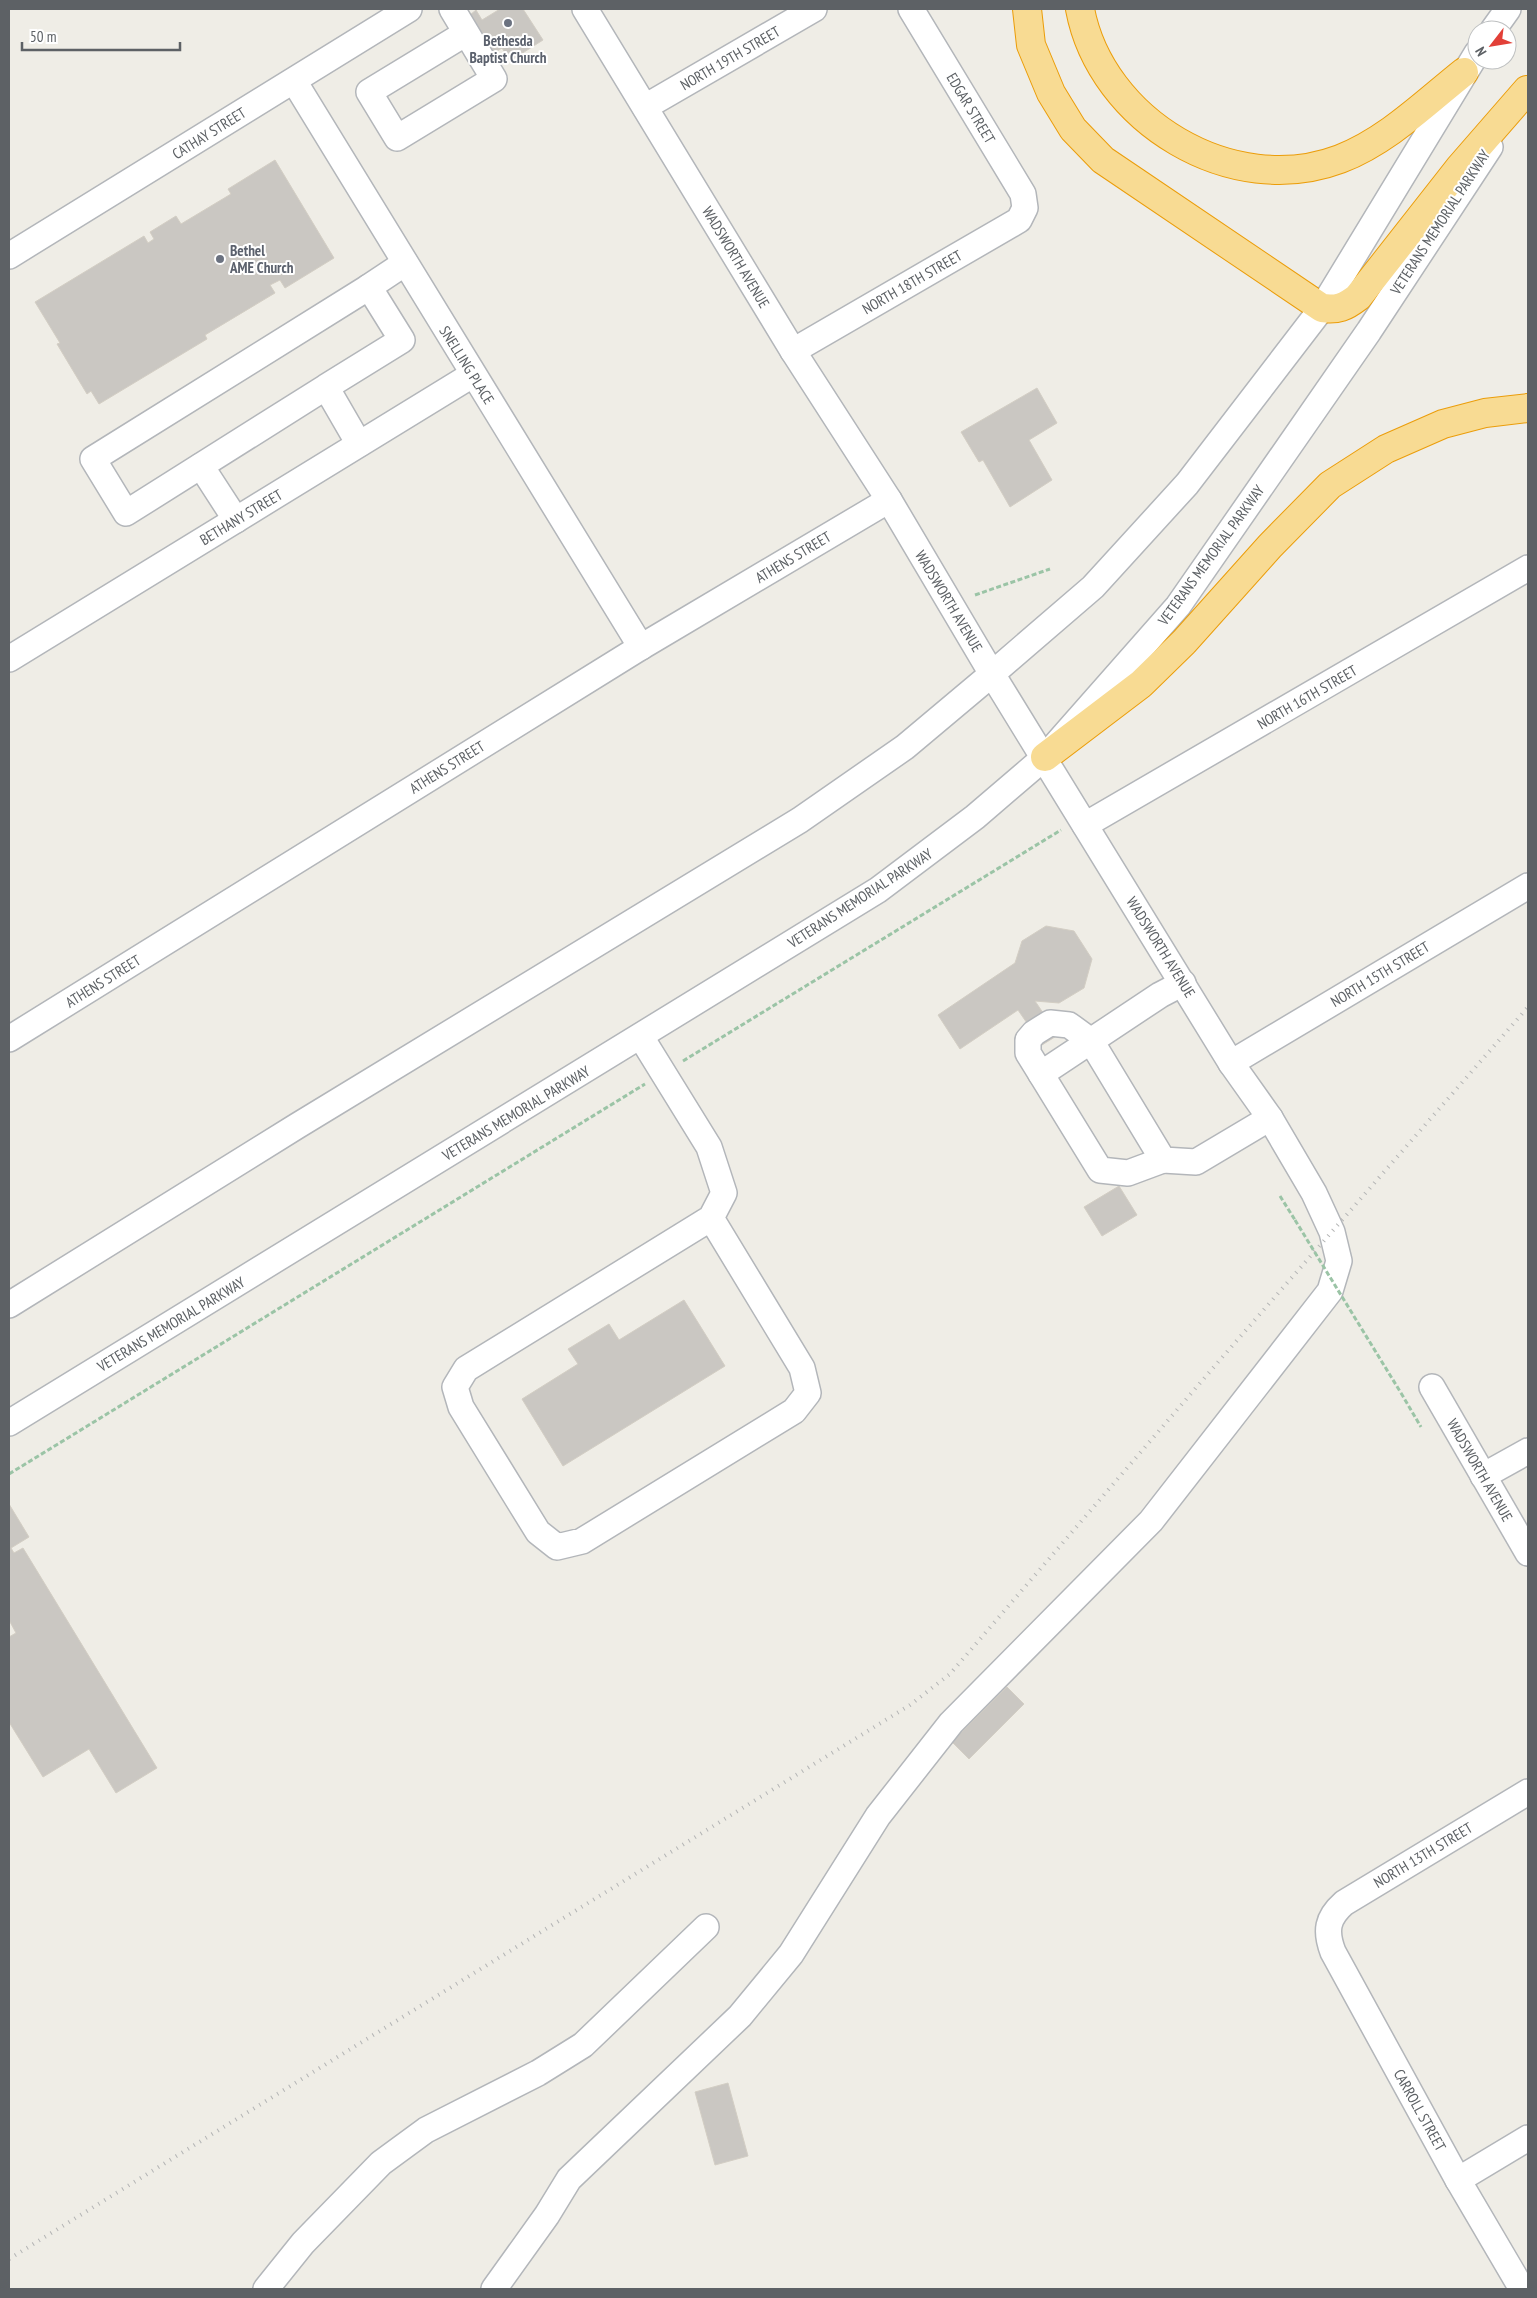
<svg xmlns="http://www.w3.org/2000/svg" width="1537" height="2298" font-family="'PT Sans Narrow',sans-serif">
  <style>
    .building { fill: #cac7c2; stroke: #d3cec4 }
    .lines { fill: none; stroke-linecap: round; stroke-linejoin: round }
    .minor-casing { stroke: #b3b6ba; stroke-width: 28 }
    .highway-casing { stroke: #eb9d0a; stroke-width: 30 }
    .path { stroke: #9bc4a6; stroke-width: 3; stroke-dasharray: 5 2.5; stroke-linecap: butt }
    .minor { stroke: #fff; stroke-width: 25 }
    .highway { stroke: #f8db93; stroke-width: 28 }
    .rail { stroke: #b4b5b5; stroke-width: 4; stroke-dasharray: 1 6; stroke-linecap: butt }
    .path-bridge { stroke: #9bc4a6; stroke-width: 3; stroke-dasharray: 5 2.5; stroke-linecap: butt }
    .worship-dot { fill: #6b7280; stroke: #fff; stroke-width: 2 }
    .labels { text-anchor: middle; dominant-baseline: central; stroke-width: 4; stroke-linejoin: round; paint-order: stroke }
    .worship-label { font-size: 15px; font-weight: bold; fill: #5b616d; stroke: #fff }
    .street-label { font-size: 15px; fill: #5d6165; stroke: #fff }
  </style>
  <rect width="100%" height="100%" fill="#efede6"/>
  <!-- building -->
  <g class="building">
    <polygon points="500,9 523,9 543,40 510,61 502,48 489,56 470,26 475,23 470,15 476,10 482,20"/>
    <polygon points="275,160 334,258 285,288 280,280 270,285 275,293 205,335 207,339 99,404 91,391 87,394 57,344 60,343 35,302 144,236 148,243 154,239 150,232 176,216 181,224 231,194 228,189"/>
    <polygon points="1037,388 1057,423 1029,440 1052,480 1010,507 983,460 979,462 961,432"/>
    <polygon points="1046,926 1074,931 1092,959 1084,988 1059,1003 1035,1001 1058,1035 1042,1045 1018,1010 960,1049 938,1015 1015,963 1022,941"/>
    <polygon points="1119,1186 1137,1215 1102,1236 1084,1207"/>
    <polygon points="684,1300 725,1366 563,1466 522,1399 578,1364 568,1349 609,1324 619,1340"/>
    <polygon points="9,1504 29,1537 11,1548 14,1553 23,1548 157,1768 116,1793 89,1749 43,1777 9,1722 9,1637 16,1633 9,1620"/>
    <polygon points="1007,1687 1024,1704 969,1759 952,1742"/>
    <polygon points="728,2083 748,2156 715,2165 695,2092"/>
  </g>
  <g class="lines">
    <!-- minor casing -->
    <g class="minor-casing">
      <g id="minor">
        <polyline points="452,9 494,79 397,138 369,92 466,33"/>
        <polyline points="1493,30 1508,9"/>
        <polyline points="294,81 641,647"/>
        <polyline points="645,107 814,9"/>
        <polyline points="9,256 409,9"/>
        <polyline points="369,287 405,263"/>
        <polyline points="793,351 1019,220 1025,208 1023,194 911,9"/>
        <polyline points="326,387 126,513 93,459 369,287 402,340 326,387 359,444"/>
        <polyline points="201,466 236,520"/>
        <polyline points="9,659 472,375"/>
        <polyline points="1085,825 1528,568"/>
        <polyline points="641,1037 709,1147 724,1193 711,1218 466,1369 455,1387 461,1407 538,1532 557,1547 582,1541 794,1411 808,1393 802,1368 711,1218"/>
        <polyline points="9,1039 641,647 889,500"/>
        <polyline points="1231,1063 1528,886"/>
        <polyline points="1041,1074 1028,1053 1028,1040 1034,1033 1050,1023 1069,1025 1091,1041 1163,1160 1196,1162 1270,1118"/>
        <polyline points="1163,1160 1128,1173 1100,1170 1041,1074 1160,995 1183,983"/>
        <polyline points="9,1305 297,1126 800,820 905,747 992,674 1093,587 1187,484 1322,308 1477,53"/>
        <polyline points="1432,1387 1528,1553"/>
        <polyline points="9,1423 878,890 975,817 1045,757 1178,606 1369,331 1490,147"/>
        <polyline points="1483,1476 1528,1451"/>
        <polyline points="1458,2180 1528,2138"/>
        <polyline points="266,2289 303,2243 381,2163 426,2130 538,2073 583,2045 706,1927"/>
        <polyline points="494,2289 547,2215 569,2179 740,2016 791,1954 878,1816 951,1723 1151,1521 1330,1291 1339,1261 1332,1232 1314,1193 1270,1118 1231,1063 992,674 889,500 793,351 585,9"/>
        <path d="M 1522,2289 L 1458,2180 L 1333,1952 C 1325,1931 1327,1918 1344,1903 L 1528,1792"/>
      </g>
    </g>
    <!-- highway casing -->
    <g class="highway-casing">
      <g id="highway">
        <path d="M 1027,9 L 1031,45 L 1051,93 L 1073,129 L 1103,160 L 1322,308 C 1338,310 1345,307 1358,297 L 1460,167 L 1527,90"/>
        <path d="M 1080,9 C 1101,121 1232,200 1340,159 C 1387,141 1425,103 1464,72"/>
        <polyline points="1045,757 1141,684 1184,642 1270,546 1330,485 1386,449 1443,424 1485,413 1528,408"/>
      </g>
    </g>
    <!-- path -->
    <g class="path">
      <polyline points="975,595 1050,569"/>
      <polyline points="683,1061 1061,830"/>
      <polyline points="1280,1196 1295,1220"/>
      <polyline points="1401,1393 1421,1427"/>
      <polyline points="9,1474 645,1084"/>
    </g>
    <!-- minor -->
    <use href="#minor" class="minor"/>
    <!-- highway -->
    <use href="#highway" class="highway"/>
    <!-- rail -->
    <polyline class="rail" points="9,2259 910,1705 950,1674 1219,1361 1528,1007"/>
    <!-- path-bridge -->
    <polyline class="path-bridge" points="1295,1220 1401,1393"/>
  </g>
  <!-- markers -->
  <g class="worship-dot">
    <circle cx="508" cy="23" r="5"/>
    <circle cx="220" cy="259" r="5"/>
  </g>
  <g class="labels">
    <!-- worship labels -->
    <g class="worship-label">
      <text x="508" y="40">Bethesda<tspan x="508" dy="17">Baptist Church</tspan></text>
      <text x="230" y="250" text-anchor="start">Bethel<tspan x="230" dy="17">AME Church</tspan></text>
    </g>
    <!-- street labels -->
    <g class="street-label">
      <text transform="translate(730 58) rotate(-30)">NORTH 19TH STREET</text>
      <text transform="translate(971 108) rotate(59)">EDGAR STREET</text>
      <text transform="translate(209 133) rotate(-32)">CATHAY STREET</text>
      <text transform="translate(1440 222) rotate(-57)">VETERANS MEMORIAL PARKWAY</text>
      <text transform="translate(736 257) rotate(59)">WADSWORTH AVENUE</text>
      <text transform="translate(912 282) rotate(-30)">NORTH 18TH STREET</text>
      <text transform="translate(467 365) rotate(58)">SNELLING PLACE</text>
      <text transform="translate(241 517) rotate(-31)">BETHANY STREET</text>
      <text transform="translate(1211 555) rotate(-54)">VETERANS MEMORIAL PARKWAY</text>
      <text transform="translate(793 557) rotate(-31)">ATHENS STREET</text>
      <text transform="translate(949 601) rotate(59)">WADSWORTH AVENUE</text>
      <text transform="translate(1307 697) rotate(-30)">NORTH 16TH STREET</text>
      <text transform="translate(447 767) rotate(-32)">ATHENS STREET</text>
      <text transform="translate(860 898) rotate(-33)">VETERANS MEMORIAL PARKWAY</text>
      <text transform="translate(1161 947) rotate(58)">WADSWORTH AVENUE</text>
      <text transform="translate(1380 974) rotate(-31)">NORTH 15TH STREET</text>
      <text transform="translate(103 981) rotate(-32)">ATHENS STREET</text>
      <text transform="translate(516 1113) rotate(-31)">VETERANS MEMORIAL PARKWAY</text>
      <text transform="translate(171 1324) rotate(-31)">VETERANS MEMORIAL PARKWAY</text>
      <text transform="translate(1480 1470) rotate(60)">WADSWORTH AVENUE</text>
      <text transform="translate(1423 1855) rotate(-31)">NORTH 13TH STREET</text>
      <text transform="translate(1420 2110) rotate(61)">CARROLL STREET</text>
    </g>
  </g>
  <!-- border -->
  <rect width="1537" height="2298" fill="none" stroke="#5d6165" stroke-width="20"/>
  <!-- north arrow -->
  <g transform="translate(1492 45) rotate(239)"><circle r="24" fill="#ffffff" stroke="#bec0c1"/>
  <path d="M0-4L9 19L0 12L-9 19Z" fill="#e24038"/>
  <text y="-8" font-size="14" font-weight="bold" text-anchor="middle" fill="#5d6165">N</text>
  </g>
  <!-- scale -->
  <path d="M22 42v8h158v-8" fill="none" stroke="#5d6165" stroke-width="2.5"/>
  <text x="30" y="42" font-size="15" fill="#5d6165" stroke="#ffffff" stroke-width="4" paint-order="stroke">50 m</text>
</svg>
